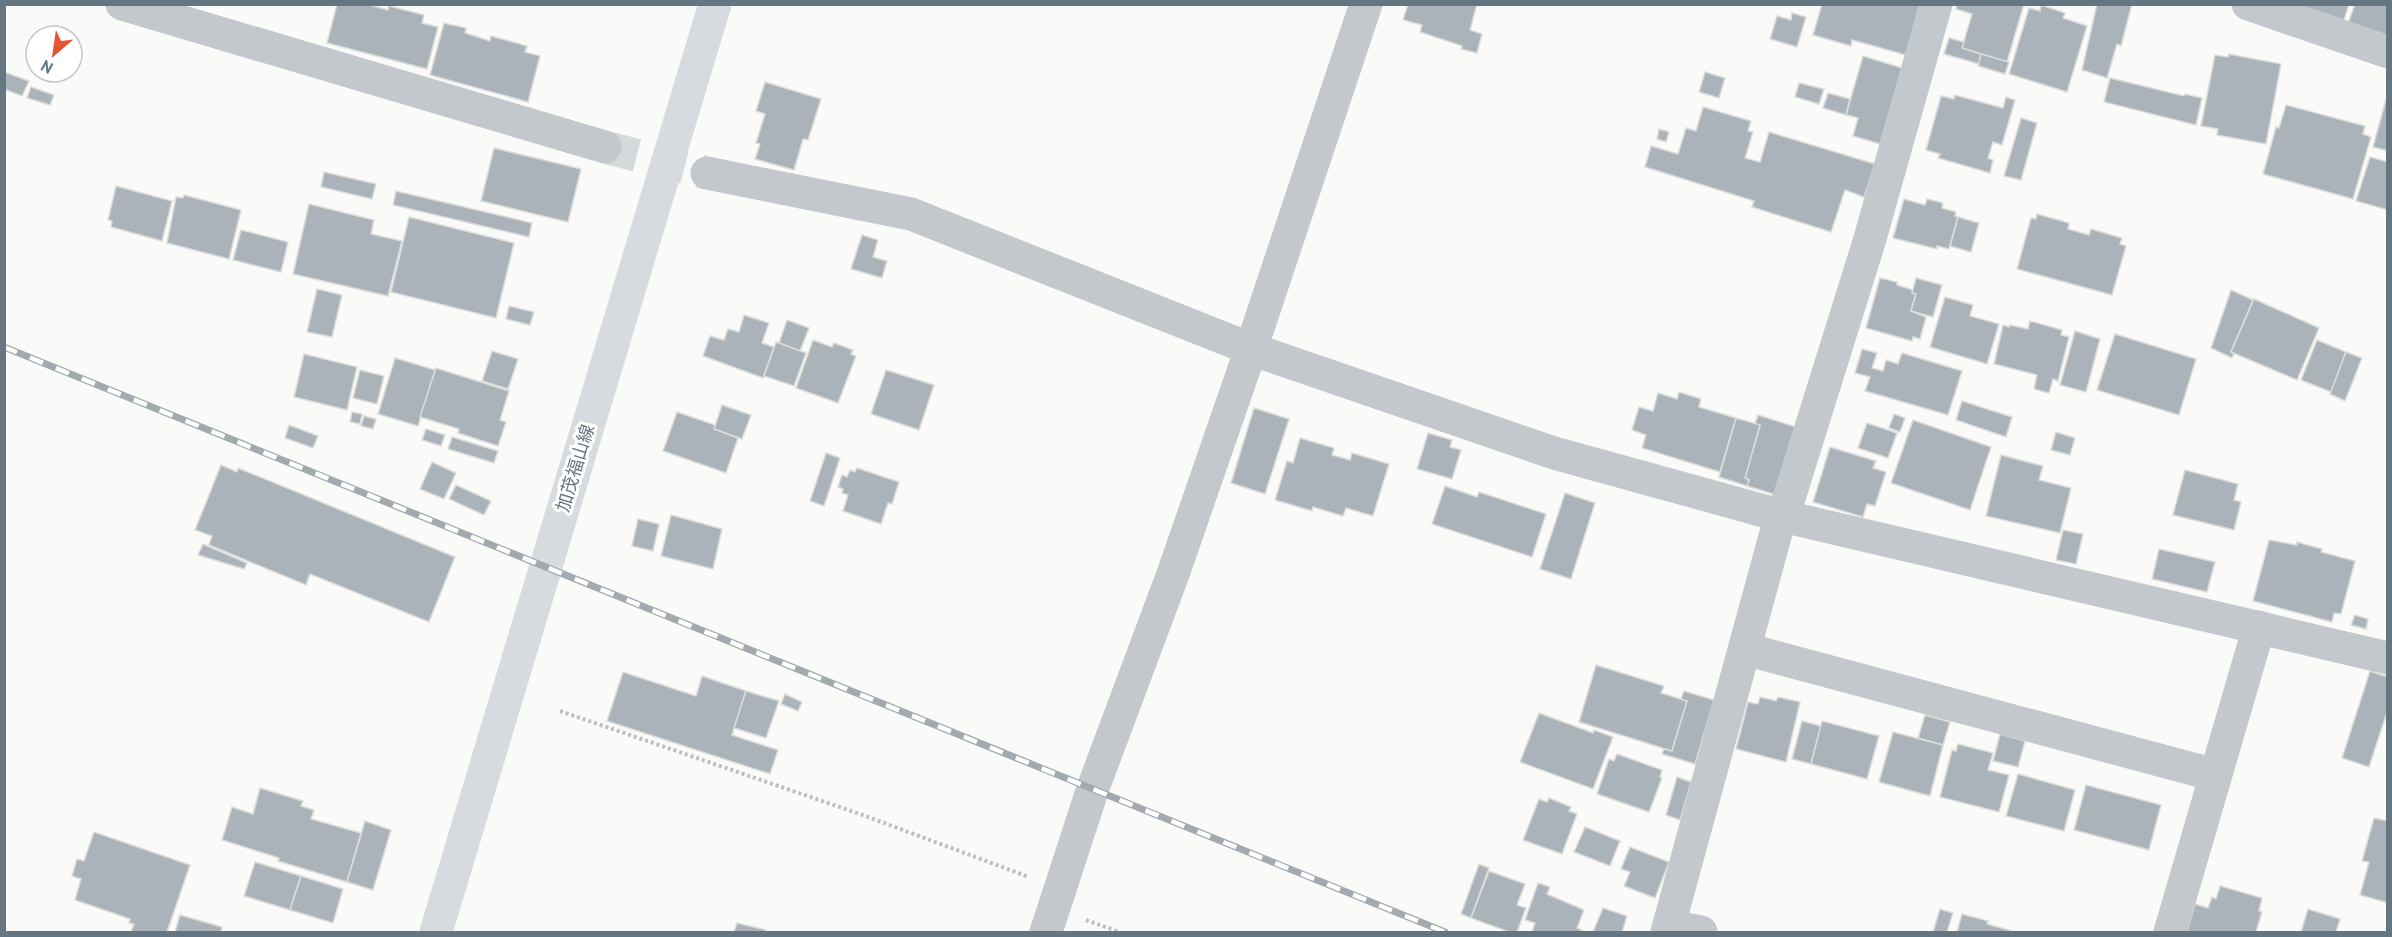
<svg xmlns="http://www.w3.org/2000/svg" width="2392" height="937" font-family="'PT Sans','Noto Sans JP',sans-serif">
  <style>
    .building { fill: #aab3b9; stroke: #dcdcda; stroke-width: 1.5 }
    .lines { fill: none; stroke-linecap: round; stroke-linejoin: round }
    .minor-tunnel { stroke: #d5d9db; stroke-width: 33; stroke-dasharray: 33 16; stroke-linecap: butt }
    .path { stroke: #bbbfc2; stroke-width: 4; stroke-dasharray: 3 3; stroke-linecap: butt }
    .minor { stroke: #c3c8cc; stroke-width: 33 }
    .major { stroke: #d6dbdf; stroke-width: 33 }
    .rail-casing { stroke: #a2aab0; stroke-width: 7 }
    .rail { stroke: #fff; stroke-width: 4.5; stroke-dasharray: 14; stroke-linecap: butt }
    .labels { text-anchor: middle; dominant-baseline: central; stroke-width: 6; stroke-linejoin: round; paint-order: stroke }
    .street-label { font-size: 18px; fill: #657683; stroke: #fff }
  </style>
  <rect width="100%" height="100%" fill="#fafaf8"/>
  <!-- building -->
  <g class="building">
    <polygon points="337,4 366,4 388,10 389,6 424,15 422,23 438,27 427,69 327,43"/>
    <polygon points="1408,4 1477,4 1470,30 1482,34 1477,53 1461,49 1462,46 1420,32 1422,25 1403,20"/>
    <polygon points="1822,4 1921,4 1906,55 1852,40 1851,46 1813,35"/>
    <polygon points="1957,4 2024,4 2007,62 1962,48 1972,14 1956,9"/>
    <polygon points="2097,4 2132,4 2121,46 2117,44 2107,78 2082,70"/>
    <polygon points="2294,4 2349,4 2344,20"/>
    <polygon points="2355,4 2388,4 2388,41 2347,26"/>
    <polygon points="2041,5 2065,13 2063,18 2087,26 2067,92 2009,74 2029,8 2040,11"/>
    <polygon points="1792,13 1806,17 1797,47 1770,39 1777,16 1791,20"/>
    <polygon points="444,23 466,28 465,33 490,41 491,36 527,46 525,52 540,56 528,102 430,75"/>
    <polygon points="1949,38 1964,42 1962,48 1981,54 1979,64 1944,54"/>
    <polygon points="1981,54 2009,62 2005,74 1978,66"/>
    <polygon points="2229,54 2281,64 2266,144 2217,135 2218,129 2201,126 2215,55 2228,57"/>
    <polygon points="1863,56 1902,68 1880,144 1853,136 1858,118 1846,115"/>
    <polygon points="4,72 29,81 22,96 4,89"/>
    <polygon points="1705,72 1725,78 1719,98 1699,92"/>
    <polygon points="2110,78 2184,96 2185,94 2202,98 2196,125 2104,102"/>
    <polygon points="765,82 821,99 808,140 803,139 794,170 755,159 760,144 756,143 765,114 756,111"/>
    <polygon points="1799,83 1824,89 1819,104 1795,97"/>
    <polygon points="31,87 54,95 50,105 27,98"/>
    <polygon points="2388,92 2388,151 2373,147"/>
    <polygon points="1828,93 1850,99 1846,115 1823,108"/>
    <polygon points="1955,95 2003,108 2006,97 2015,100 2002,145 1993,142 1988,158 1993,160 1990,173 1938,158 1940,154 1926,150 1941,96 1954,99"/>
    <polygon points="2286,105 2365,126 2363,134 2371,137 2353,199 2263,174 2276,127 2279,128"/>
    <polygon points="1703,107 1751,121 1748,131 1753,132 1745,158 1760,162 1769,132 1875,164 1864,197 1845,190 1831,232 1752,207 1754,201 1645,167 1651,146 1678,154 1686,128 1696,131"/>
    <polygon points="2021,118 2037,123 2021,180 2004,176"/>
    <polygon points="1659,129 1669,132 1666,142 1657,139"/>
    <polygon points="494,148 581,169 568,222 481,201"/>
    <polygon points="2370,157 2388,162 2388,210 2356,201"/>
    <polygon points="324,172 376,184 372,199 321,187"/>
    <polygon points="116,186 172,201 162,241 111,227 112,221 108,220"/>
    <polygon points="396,191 532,223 529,237 393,205"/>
    <polygon points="184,195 241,210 229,259 167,243 176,197 183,198"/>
    <polygon points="1904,199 1925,205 1927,199 1943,203 1942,208 1956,212 1955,216 1958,217 1949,249 1937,246 1937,249 1893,238"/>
    <polygon points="309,204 374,220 371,234 402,241 388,296 293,274"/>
    <polygon points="2037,214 2069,223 2068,229 2089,235 2091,229 2122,238 2120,244 2126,246 2112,295 2017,269 2031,218 2036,219"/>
    <polygon points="409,217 514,243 496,318 391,292"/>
    <polygon points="1958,217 1979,223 1971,252 1950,246"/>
    <polygon points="241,230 288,242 281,272 233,260"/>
    <polygon points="862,235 878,240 873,257 887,261 882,278 851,269"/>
    <polygon points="1880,278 1897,282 1897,285 1913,290 1912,293 1916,294 1911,311 1926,317 1920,339 1913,337 1912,341 1866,328"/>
    <polygon points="1916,278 1942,285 1933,317 1911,311 1916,294 1912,293"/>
    <polygon points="317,289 342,295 332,337 307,332"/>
    <polygon points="2231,290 2253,300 2231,352 2234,354 2232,358 2211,348"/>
    <polygon points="1945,297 1973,305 1970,316 1999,324 1987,364 1930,347"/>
    <polygon points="2254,299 2319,328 2297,380 2231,352"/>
    <polygon points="509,306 534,312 530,325 506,319"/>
    <polygon points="744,315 769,323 762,343 774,347 763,378 703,356 710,336 724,340 728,329 739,332"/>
    <polygon points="787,320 809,328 800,351 779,343"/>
    <polygon points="2030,321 2062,330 2061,335 2069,337 2058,381 2053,379 2049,393 2034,389 2037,375 1994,364 2003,325 2009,327 2010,325 2028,329"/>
    <polygon points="2075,331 2100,339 2086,392 2060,385"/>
    <polygon points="2115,334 2196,359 2179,415 2097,390"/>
    <polygon points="813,340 832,347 834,343 853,350 851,354 856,356 838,403 796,388"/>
    <polygon points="2317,340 2346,352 2331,392 2301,380"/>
    <polygon points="776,342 806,353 794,386 764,376"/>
    <polygon points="1862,349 1877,353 1872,368 1883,371 1886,360 1898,364 1902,353 1962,371 1948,415 1865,391 1870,377 1855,373"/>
    <polygon points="492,351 518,359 508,389 482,381"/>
    <polygon points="2346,352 2362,358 2345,401 2330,394"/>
    <polygon points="304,354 357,367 347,410 294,397"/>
    <polygon points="395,358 435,370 418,426 378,414"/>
    <polygon points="436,368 509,391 500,420 506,422 498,446 458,433 459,429 420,417"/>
    <polygon points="360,370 384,376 377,404 353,398"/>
    <polygon points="886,370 934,385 919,430 871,414"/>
    <polygon points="1679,392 1701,399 1699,407 1736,418 1720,472 1642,448 1646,435 1632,430 1639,407 1653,411 1658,393 1677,399"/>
    <polygon points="1962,401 2012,417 2006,437 1956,420"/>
    <polygon points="722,405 751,415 742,439 714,429"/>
    <polygon points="1254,408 1289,419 1265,494 1231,483"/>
    <polygon points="352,412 362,414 360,424 350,422"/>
    <polygon points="677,412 715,425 714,429 738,438 726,473 663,451"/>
    <polygon points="1894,414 1905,418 1900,432 1889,428"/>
    <polygon points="1758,415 1796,427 1776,495 1747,486 1749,480 1745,478 1760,425 1755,424"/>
    <polygon points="364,416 376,419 373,429 361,426"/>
    <polygon points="1736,418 1760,425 1745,478 1749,480 1747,486 1719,477"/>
    <polygon points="1913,420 1991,447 1970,510 1891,483"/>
    <polygon points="1867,423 1897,433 1888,458 1858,448"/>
    <polygon points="289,425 318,436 313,448 285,438"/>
    <polygon points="426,429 445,435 441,446 422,440"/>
    <polygon points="2056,432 2075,438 2070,455 2051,450"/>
    <polygon points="1428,433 1452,440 1450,447 1461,450 1452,479 1417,469"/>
    <polygon points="452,437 498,451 494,463 448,449"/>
    <polygon points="1300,438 1334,448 1332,455 1350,460 1352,453 1389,464 1373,516 1346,508 1343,516 1313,507 1312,511 1275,500 1287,461 1293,463"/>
    <polygon points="1830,447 1876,461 1873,468 1886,472 1875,506 1867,504 1863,517 1813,502"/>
    <polygon points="826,453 840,458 824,506 810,501"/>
    <polygon points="2001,455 2043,466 2039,480 2071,488 2060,533 1986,516"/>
    <polygon points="432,462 456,473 444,499 420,489"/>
    <polygon points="221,465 237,472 238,468 455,557 429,622 310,574 306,585 209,545 212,536 195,530"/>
    <polygon points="857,468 899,482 892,504 888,503 881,524 843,511 848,495 842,493 843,489 838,487 842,475 847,477 850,470 855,472"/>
    <polygon points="2185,470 2238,484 2234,500 2241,502 2234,530 2173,515"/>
    <polygon points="456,485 491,501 484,515 449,499"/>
    <polygon points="1445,486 1477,497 1479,492 1546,514 1532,557 1432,524"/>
    <polygon points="1565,493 1595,503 1571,579 1540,569"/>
    <polygon points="671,515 722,529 713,569 661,556"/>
    <polygon points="638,519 659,524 653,551 632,546"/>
    <polygon points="2063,530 2083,534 2076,564 2056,560"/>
    <polygon points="2269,540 2297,545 2297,542 2322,549 2321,552 2355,561 2341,614 2334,613 2332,622 2253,601"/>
    <polygon points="203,544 247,563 244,569 198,555"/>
    <polygon points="2159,549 2215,562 2207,592 2152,579"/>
    <polygon points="2355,615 2368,619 2366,629 2351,625"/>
    <polygon points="1596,665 1664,686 1661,693 1687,701 1672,751 1579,722"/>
    <polygon points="2370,671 2388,677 2388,709 2369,767 2342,758"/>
    <polygon points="623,672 696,696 702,676 746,691 732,735 778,750 770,774 607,721"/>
    <polygon points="746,691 779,701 766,738 734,728"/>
    <polygon points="1684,691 1714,700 1695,764 1662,754 1664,749 1672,751 1687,701 1681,699"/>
    <polygon points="785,694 802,702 798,711 781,704"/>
    <polygon points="1760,697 1776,701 1778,697 1800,702 1786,762 1736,749 1748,702 1758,704"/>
    <polygon points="1539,713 1593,733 1594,730 1613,737 1593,789 1520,762"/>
    <polygon points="1925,715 1950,722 1943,745 1918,738"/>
    <polygon points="1802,721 1821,726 1811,764 1792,759"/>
    <polygon points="1822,721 1879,736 1867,779 1811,764"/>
    <polygon points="1893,732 1943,745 1930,796 1879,782"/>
    <polygon points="2000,734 2025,741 2018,767 1993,761"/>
    <polygon points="1958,744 1993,753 1988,770 2009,775 1999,812 1940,797 1952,750 1956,751"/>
    <polygon points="1617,754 1662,770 1660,777 1662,778 1649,812 1597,794 1609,759 1614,761"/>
    <polygon points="2018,774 2075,790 2064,831 2006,816"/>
    <polygon points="1677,777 1691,782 1680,820 1666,815"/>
    <polygon points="2086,785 2161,805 2149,850 2074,830"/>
    <polygon points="260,788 303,801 301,806 314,810 311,819 361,833 347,882 278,861 279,858 222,840 232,807 253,814"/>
    <polygon points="1549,798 1571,807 1569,811 1577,814 1562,854 1523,840 1539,799 1547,802"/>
    <polygon points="2374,818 2388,821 2388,903 2360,895 2369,862 2362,861"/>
    <polygon points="365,821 391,830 373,890 347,882"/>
    <polygon points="1585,827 1620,841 1610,866 1574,852"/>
    <polygon points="94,832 190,865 167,932 131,932 134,924 129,923 130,919 75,900 81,879 72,876 77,859 84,861"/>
    <polygon points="1630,847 1669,862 1655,898 1624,886 1630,872 1621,869"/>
    <polygon points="255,862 301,876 290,910 244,896"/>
    <polygon points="1479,864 1489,868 1471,918 1461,914"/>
    <polygon points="1489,871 1525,884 1517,905 1526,908 1517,932 1509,932 1471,918"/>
    <polygon points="301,876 343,889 333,923 290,910"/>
    <polygon points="1538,883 1550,887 1547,894 1584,910 1577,928 1585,932 1532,932 1535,923 1525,920"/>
    <polygon points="2220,886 2262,898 2259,911 2262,912 2256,932 2187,932 2195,904 2208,908 2212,897 2216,899"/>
    <polygon points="1603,908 1627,916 1622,932 1593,932"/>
    <polygon points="1940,909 1953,913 1947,932 1933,932"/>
    <polygon points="2308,909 2340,919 2336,932 2301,932"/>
    <polygon points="1962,914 1988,921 1987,924 2016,932 1957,932"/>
    <polygon points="180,915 222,927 221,932 175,932"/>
    <polygon points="737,923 766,930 765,932 734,932"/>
  </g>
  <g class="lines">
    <!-- minor-tunnel -->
    <polyline class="minor-tunnel" points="605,147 707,173"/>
    <!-- path -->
    <g class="path">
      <polyline points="560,711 860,814 1029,877"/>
      <polyline points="1086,920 1119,932"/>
    </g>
    <!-- minor -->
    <g class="minor">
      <polyline points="122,4 605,147"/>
      <polyline points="2248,4 2388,52"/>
      <polyline points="707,173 911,214 1251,349 1554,453 1782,516 2388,658"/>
      <polyline points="1745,649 2215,775"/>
      <polyline points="1670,926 1701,932"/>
      <polyline points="1046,932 1093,788 1173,574 1251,349 1366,4"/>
      <polyline points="1667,932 1777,529 1789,498 1869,242 1936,4"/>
      <polyline points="2170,932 2259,627"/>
    </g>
    <!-- major -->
    <polyline class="major" points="436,932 715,4"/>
    <!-- rail casing -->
    <g class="rail-casing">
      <polyline id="rail" points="4,347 1445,932"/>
    </g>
    <!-- rail -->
    <use href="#rail" class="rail"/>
  </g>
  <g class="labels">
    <!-- street labels -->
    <g class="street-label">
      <text transform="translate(575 468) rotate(-73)">加茂福山線</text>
    </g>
  </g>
  <!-- border -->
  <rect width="2392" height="937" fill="none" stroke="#657683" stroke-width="12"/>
  <!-- north arrow -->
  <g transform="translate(54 54) rotate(209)"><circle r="28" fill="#ffffff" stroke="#c1c8cd" stroke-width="1.5"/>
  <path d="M0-4.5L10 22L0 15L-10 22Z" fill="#e4572e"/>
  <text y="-9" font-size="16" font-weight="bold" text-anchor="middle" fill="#657683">N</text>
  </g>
</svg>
